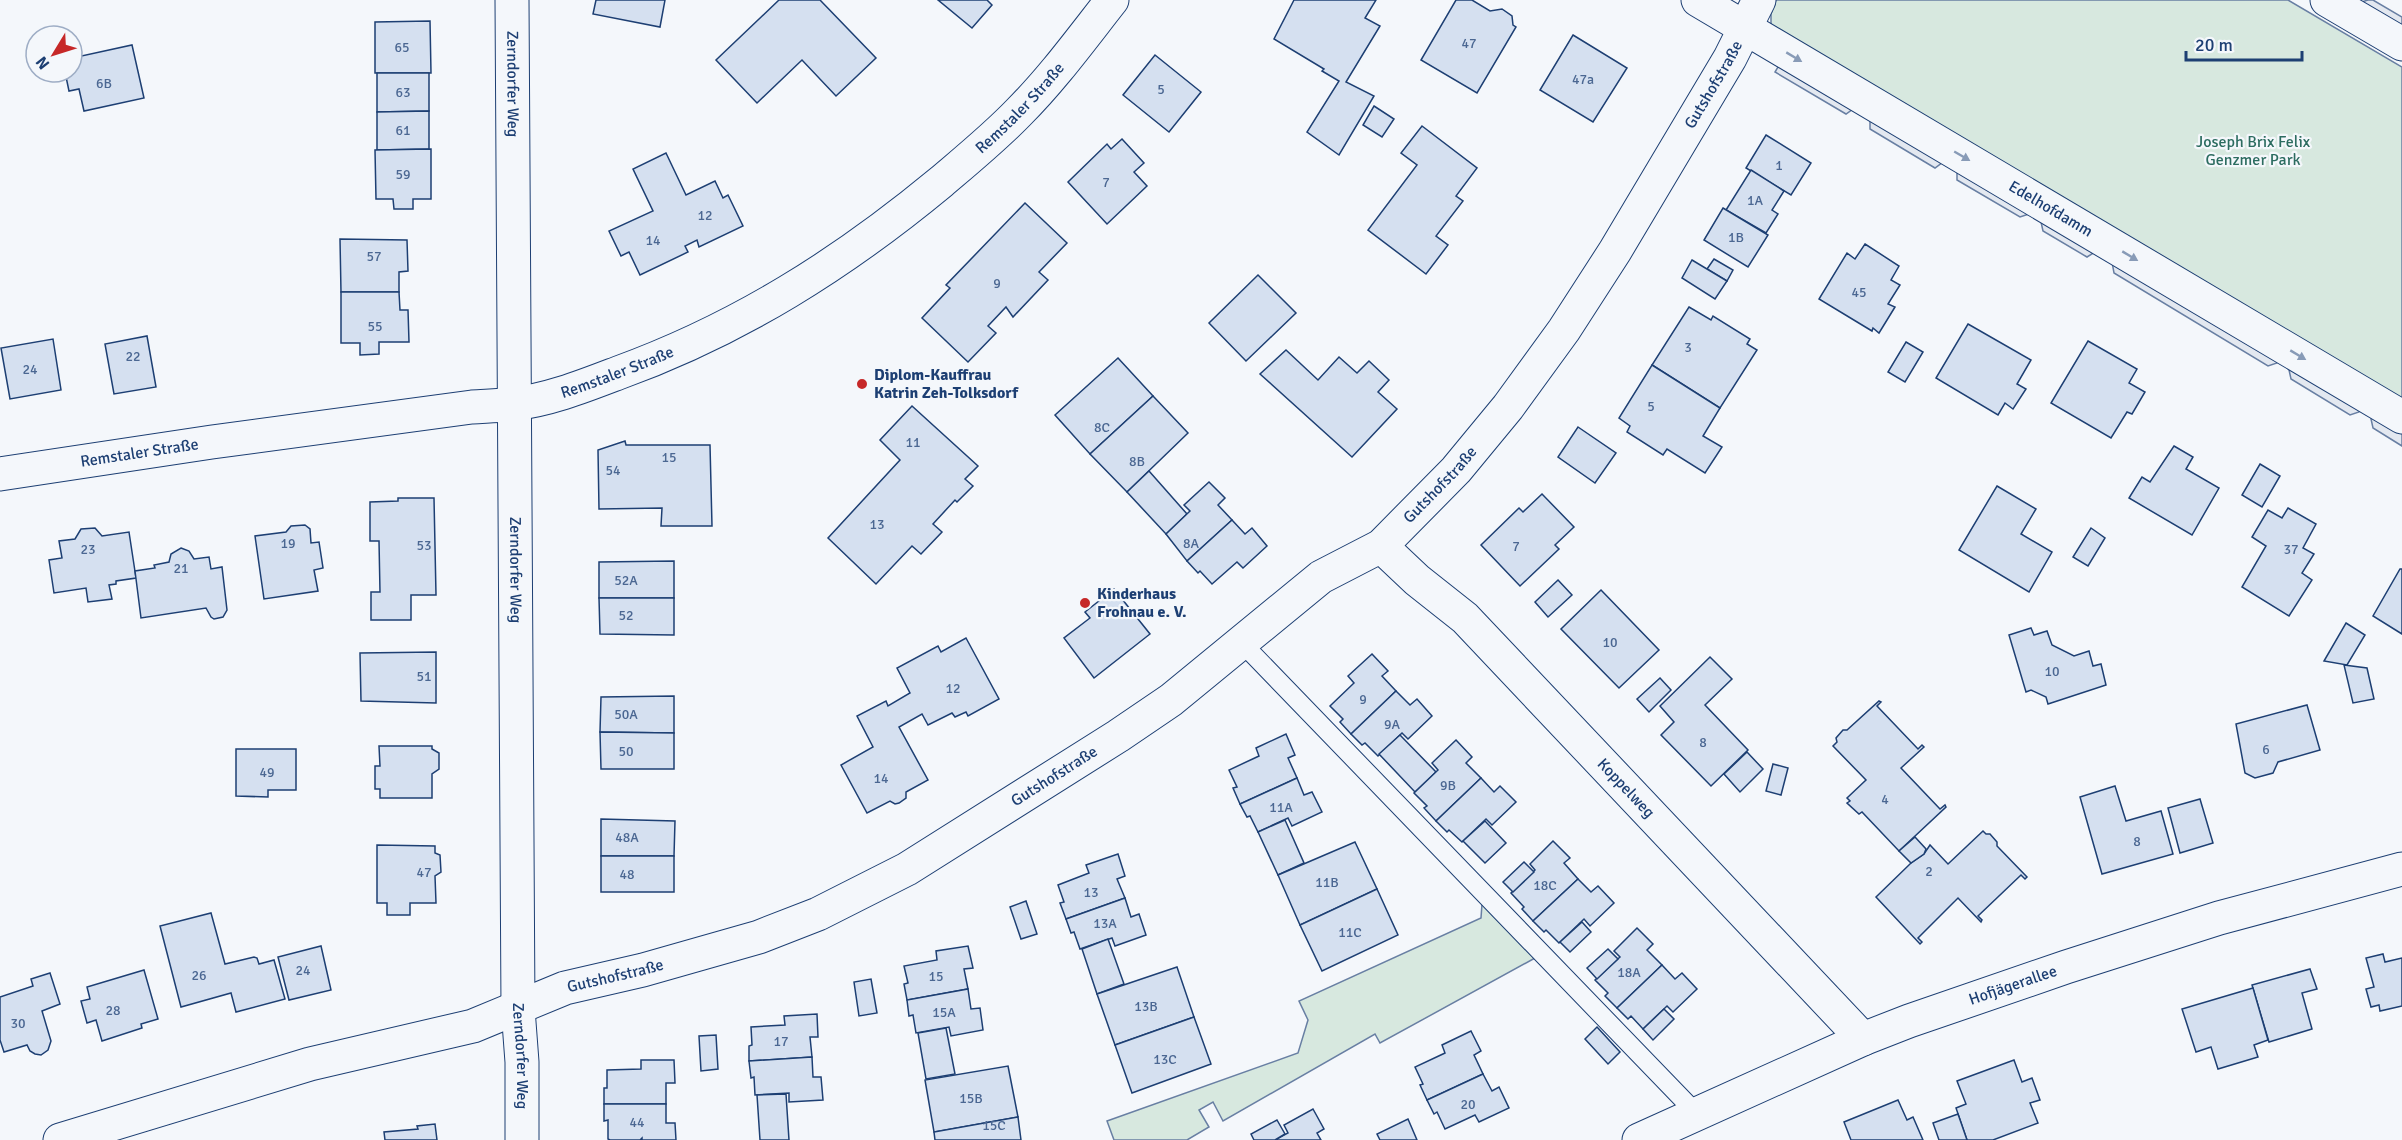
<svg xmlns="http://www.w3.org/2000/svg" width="2402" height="1140" font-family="Signika,sans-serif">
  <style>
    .green { fill: #d7e8df; stroke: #687fa3; stroke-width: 1.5 }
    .parking { fill: #e3e8f0; stroke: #687fa3; stroke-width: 1.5 }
    .building { fill: #d5e0f0; stroke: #1d3f73; stroke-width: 1.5 }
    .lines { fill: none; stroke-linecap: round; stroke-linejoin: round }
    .lane-casing { stroke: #1d3f73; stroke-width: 20 }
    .street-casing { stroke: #1d3f73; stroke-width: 35 }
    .lane { stroke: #f4f7fb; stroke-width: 18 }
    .street { stroke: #f4f7fb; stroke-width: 33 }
    .oneway { fill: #889bb7 }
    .poi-dot { fill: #c62828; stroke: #f4f7fb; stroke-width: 2 }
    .labels { text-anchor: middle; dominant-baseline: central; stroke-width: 4.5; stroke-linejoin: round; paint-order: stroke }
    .number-label { font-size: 14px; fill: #4b6792 }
    .street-label { font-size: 16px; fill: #1d3f73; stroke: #f4f7fb }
    .park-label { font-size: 16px; fill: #2c6c60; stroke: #f4f7fb }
    .poi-label { font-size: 16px; font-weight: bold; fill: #1d3f73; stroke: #f4f7fb; text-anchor: start }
  </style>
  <rect width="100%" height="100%" fill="#f4f7fb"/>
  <!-- green -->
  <g class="green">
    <polygon points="1776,0 2288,0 2402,67 2402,411 1771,25 1771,14"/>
    <polygon points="1482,904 1535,958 1380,1043 1375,1034 1223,1121 1213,1102 1199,1110 1209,1127 1187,1140 1114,1140 1107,1121 1298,1053 1308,1020 1299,1001 1481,918"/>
  </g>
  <!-- parking -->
  <g class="parking">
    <polygon points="2368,0 2373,0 2402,17 2402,32 2355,4"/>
    <polygon points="1781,62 1853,109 1846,114 1775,72"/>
    <polygon points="1870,118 1943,162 1935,168 1870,129"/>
    <polygon points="1957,170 2029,214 2020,217 1957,180"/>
    <polygon points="2041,222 2095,252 2087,257 2043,231"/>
    <polygon points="2112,262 2279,358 2277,363 2268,366 2114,273"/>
    <polygon points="2292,366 2361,407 2359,412 2350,415 2291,379 2289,370"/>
    <polygon points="2374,415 2402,431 2402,446 2373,428 2371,419"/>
  </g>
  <!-- building -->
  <g class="building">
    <polygon points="596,0 665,0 660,27 593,14"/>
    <polygon points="779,0 820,0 876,58 836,96 802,60 757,103 716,60"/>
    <polygon points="938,0 987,0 992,5 972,28"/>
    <polygon points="1294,0 1376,0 1365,18 1380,26 1346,82 1374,96 1339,155 1307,132 1339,81 1322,71 1324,69 1274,39"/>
    <polygon points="1456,0 1472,0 1490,11 1502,9 1512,16 1513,25 1516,27 1477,93 1421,60"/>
    <polygon points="430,21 431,73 375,73 375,22"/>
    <polygon points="1573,35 1627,68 1593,122 1540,90"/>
    <polygon points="132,45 144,98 84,111 79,89 69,91 65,72 72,72 72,58"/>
    <polygon points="1155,55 1201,92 1169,132 1123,95"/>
    <polygon points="377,73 429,73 429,111 377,112"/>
    <polygon points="1374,106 1394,119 1382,137 1363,125"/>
    <polygon points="429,111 429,149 377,150 377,112"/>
    <polygon points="1422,126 1477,168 1456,196 1463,201 1436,236 1448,245 1426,274 1368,230 1417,165 1401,153"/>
    <polygon points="1766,135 1811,163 1791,195 1746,168"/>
    <polygon points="1122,139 1144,163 1134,172 1147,186 1107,224 1068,182 1107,144 1111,149"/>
    <polygon points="431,149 431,199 413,199 413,209 394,209 393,199 376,199 375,150"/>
    <polygon points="666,153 686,195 715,181 723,198 728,195 743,226 699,247 697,240 685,246 688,252 640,275 629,252 621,256 609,231 653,211 633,169"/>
    <polygon points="1751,170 1784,191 1772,210 1778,214 1766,233 1726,210"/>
    <polygon points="1025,203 1067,243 1039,272 1048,280 1013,317 1006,307 988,326 996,333 968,362 922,318 950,288 946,285"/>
    <polygon points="1723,208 1768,235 1748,267 1704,240"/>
    <polygon points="340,239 407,240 408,271 399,272 399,292 341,292"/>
    <polygon points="1865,244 1899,266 1891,280 1900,285 1888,304 1895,307 1879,333 1873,328 1872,331 1819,299 1847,253 1855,259"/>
    <polygon points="1714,259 1733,270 1727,281 1707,269"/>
    <polygon points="1692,260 1727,281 1715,299 1682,278"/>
    <polygon points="1258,275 1296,313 1246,361 1209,323"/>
    <polygon points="341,292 399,292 400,310 408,310 409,342 379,342 379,354 360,355 360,343 341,343"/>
    <polygon points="1689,307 1711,320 1713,316 1750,339 1747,344 1757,350 1720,408 1652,365"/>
    <polygon points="1968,324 2031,360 2017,384 2026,389 2013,409 2005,403 1998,415 1936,378"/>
    <polygon points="147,336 156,387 114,394 105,344"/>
    <polygon points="53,339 61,390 10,399 1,348"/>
    <polygon points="2088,341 2137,369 2129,383 2145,392 2132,414 2127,412 2111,438 2051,403"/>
    <polygon points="1906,342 1923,352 1905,382 1888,372"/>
    <polygon points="1286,350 1318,380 1339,357 1357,373 1369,361 1389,380 1378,392 1397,409 1352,457 1260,374"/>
    <polygon points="1118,358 1153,396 1090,454 1055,415"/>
    <polygon points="1652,365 1720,408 1703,436 1722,447 1705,473 1667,449 1663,455 1627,432 1630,426 1619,418"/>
    <polygon points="1153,396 1188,433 1127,492 1090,454"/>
    <polygon points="912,406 978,466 965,479 973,486 957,502 955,500 933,524 942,532 921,554 912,546 876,584 828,538 900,460 880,440"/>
    <polygon points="1578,427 1616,453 1595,483 1558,457"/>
    <polygon points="625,441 626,445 710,445 712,526 661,526 662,508 599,509 598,450"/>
    <polygon points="2174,446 2193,457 2186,469 2219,488 2192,535 2129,498 2142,477 2150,482"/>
    <polygon points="2260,464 2280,476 2262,507 2242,495"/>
    <polygon points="1149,471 1187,514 1166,534 1127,492"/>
    <polygon points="1209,482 1225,498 1218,505 1232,520 1187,561 1166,534 1190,511 1184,505"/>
    <polygon points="1997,486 2036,509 2021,534 2052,552 2029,592 1959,550"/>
    <polygon points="1542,494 1574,527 1555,545 1559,549 1520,586 1481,545 1519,508 1523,512"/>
    <polygon points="398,498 434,498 436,595 411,595 411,620 371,620 371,592 380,592 379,541 370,541 370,502 398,501"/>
    <polygon points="2288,508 2316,524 2303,548 2314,554 2302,573 2312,580 2289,616 2242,587 2266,546 2252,537 2268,510 2282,518"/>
    <polygon points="1232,520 1245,534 1252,528 1267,546 1243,568 1237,562 1212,584 1200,571 1198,573 1187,561"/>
    <polygon points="305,525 310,529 311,543 319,542 323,568 314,570 318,591 264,599 255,536 286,532 291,526"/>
    <polygon points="95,528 102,536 129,532 136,578 116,581 116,584 109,585 112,599 88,602 86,588 54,593 49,560 62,558 59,541 75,539 81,529"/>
    <polygon points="2091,528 2105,538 2088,566 2073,557"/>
    <polygon points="181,548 189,551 194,559 209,557 211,569 222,567 227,610 223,617 214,619 211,617 206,608 141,618 135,571 155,568 154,565 169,562 171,554"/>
    <polygon points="674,561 674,598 599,598 599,562"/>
    <polygon points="2400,569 2402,569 2402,634 2373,616"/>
    <polygon points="1558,580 1572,595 1548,617 1535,602"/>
    <polygon points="1114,589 1150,634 1094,678 1064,638 1090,618 1085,612"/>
    <polygon points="1601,590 1659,650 1619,688 1561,629"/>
    <polygon points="599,598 674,598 674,635 600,634"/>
    <polygon points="2346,623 2365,635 2347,665 2324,661"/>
    <polygon points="2031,628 2034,635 2047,631 2052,645 2074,656 2089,651 2093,666 2101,664 2106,685 2048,704 2046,697 2031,690 2026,692 2009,635"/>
    <polygon points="966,638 999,699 968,716 966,712 955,717 952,713 928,725 922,714 899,727 928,780 906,792 906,798 899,803 895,804 890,801 867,813 841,765 873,747 857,716 886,701 888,706 910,693 897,668 938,646 941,652"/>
    <polygon points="436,652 436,703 361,701 360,653"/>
    <polygon points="1372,654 1388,671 1382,676 1396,691 1351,734 1340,722 1343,719 1330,706 1354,683 1348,676"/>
    <polygon points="1710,657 1732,679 1705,705 1748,750 1711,786 1661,735 1674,722 1660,706"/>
    <polygon points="2344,665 2367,668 2374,699 2353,703"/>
    <polygon points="1660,678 1671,690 1649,712 1637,699"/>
    <polygon points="1396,691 1410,705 1417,699 1432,716 1408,739 1402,733 1378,756 1365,743 1362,745 1351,734"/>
    <polygon points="674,696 674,733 600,732 601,697"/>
    <polygon points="1879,701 1881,702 1877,706 1918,749 1922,745 1924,747 1901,768 1940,809 1945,805 1946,807 1899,851 1862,812 1859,814 1847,803 1850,801 1847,798 1866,780 1833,746 1837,742 1836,738 1843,730 1847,730"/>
    <polygon points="2307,705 2320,750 2278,762 2273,773 2255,778 2245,773 2236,724"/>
    <polygon points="600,732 674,733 674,769 601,769"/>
    <polygon points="1286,734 1295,755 1288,758 1297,778 1240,804 1233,788 1237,787 1229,770 1259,756 1256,748"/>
    <polygon points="1400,735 1436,772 1415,792 1379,754"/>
    <polygon points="1456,740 1472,757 1466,763 1481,778 1436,821 1424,808 1427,806 1414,793 1438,770 1432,763"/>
    <polygon points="379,746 432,746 432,749 439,753 439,769 432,774 432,798 380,798 380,789 375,789 375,766 380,766"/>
    <polygon points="236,749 296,749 296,790 268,790 268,797 236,796"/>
    <polygon points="1747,752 1763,769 1740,792 1724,774"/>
    <polygon points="1773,764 1788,768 1781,795 1766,791"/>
    <polygon points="1297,778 1304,795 1312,792 1322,812 1292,826 1288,818 1258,832 1250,816 1247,817 1240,804"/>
    <polygon points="1481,778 1494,792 1500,786 1516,802 1492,825 1486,819 1462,842 1449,830 1447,832 1436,821"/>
    <polygon points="2115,786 2126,821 2161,811 2173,854 2102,874 2080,797"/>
    <polygon points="2200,799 2213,843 2180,853 2168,808"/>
    <polygon points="601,819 675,821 674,856 601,856"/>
    <polygon points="1285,820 1304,863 1278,875 1258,832"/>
    <polygon points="1485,821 1506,843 1485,863 1463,841"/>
    <polygon points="1983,831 1986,834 1990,834 1997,842 1997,846 2027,877 2025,879 2021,875 1978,916 1982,920 1981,922 1958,898 1918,938 1922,942 1920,944 1876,897 1911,863 1924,854 1930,845 1948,864"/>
    <polygon points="1915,837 1926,849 1924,854 1911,863 1899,851"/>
    <polygon points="1553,841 1570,858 1564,863 1578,879 1533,921 1522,909 1524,907 1511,893 1535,870 1530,864"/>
    <polygon points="1355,842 1377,889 1300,925 1278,875"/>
    <polygon points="377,845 435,846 435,853 440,855 441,872 435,876 436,903 410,903 410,915 387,915 387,903 377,903"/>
    <polygon points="1118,854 1125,876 1117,879 1125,898 1066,919 1060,903 1064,902 1058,885 1089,873 1086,865"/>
    <rect x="601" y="856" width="73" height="36"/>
    <polygon points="1524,862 1534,872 1513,892 1503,882"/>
    <polygon points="1578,879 1591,892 1598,886 1614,903 1590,926 1584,919 1559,943 1546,930 1544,932 1533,921"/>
    <polygon points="1377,889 1398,935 1322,971 1300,925"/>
    <polygon points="1125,898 1131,917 1139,914 1146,935 1115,946 1112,938 1080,949 1074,932 1071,933 1066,919"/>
    <polygon points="1026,901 1037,934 1021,939 1010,907"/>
    <polygon points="211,913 225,964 254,957 257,958 259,964 274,960 285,999 236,1012 231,993 181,1007 160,926"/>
    <polygon points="1582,922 1591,932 1570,952 1560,942"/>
    <polygon points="1637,928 1653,944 1647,950 1662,965 1617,1008 1605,996 1608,993 1595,980 1620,957 1614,951"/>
    <polygon points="1108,939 1124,984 1097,994 1082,949"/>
    <polygon points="321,946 331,990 289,1000 278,957"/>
    <polygon points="968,946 973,968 964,969 968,989 907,1000 904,984 908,983 904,966 937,960 936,951"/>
    <polygon points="1608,949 1618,959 1597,979 1587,968"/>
    <polygon points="2383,954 2385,962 2402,958 2402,1006 2380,1011 2379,1005 2371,1007 2366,989 2374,987 2366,958"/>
    <polygon points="1662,965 1675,979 1682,973 1697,989 1673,1012 1667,1006 1643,1029 1631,1016 1628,1019 1617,1008"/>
    <polygon points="1177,967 1194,1017 1115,1045 1097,994"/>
    <polygon points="2310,969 2317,989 2302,993 2312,1029 2269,1042 2252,985"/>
    <polygon points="144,970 158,1019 141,1024 142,1028 102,1041 96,1020 87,1023 81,1001 90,999 87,987"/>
    <polygon points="50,973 60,1004 42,1011 51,1041 48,1050 41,1055 35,1054 30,1051 27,1045 4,1052 0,1040 0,997 33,986 31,979"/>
    <polygon points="871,979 877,1013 859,1016 854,982"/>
    <polygon points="2253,988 2268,1040 2254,1045 2258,1057 2218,1069 2211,1047 2196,1052 2182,1009"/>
    <polygon points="968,989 971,1009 980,1008 983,1030 951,1036 949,1027 916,1033 913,1015 909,1016 907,1000"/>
    <polygon points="1664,1009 1674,1019 1653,1040 1643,1029"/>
    <polygon points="817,1014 818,1037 810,1037 812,1057 749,1061 749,1046 752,1045 751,1027 785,1025 784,1016"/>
    <polygon points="1194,1017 1211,1064 1132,1093 1115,1045"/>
    <polygon points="1597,1027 1620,1052 1608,1064 1585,1039"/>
    <polygon points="946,1028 955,1074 926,1079 918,1033"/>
    <polygon points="1471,1031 1481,1051 1474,1055 1483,1074 1427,1100 1420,1085 1423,1084 1415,1067 1445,1053 1442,1045"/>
    <polygon points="716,1035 718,1069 701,1071 699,1036"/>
    <polygon points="812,1057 813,1077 821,1077 823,1100 789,1102 789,1093 755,1095 754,1077 751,1078 749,1061"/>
    <polygon points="641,1060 674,1060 675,1083 666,1083 666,1104 604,1104 604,1088 607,1088 607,1070 641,1069"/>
    <polygon points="2014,1060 2022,1082 2032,1078 2040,1100 2030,1103 2038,1123 1993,1140 1967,1140 1956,1108 1966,1104 1957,1081"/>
    <polygon points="1008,1066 1018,1117 934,1132 925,1080"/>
    <polygon points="1483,1074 1492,1091 1499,1087 1509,1108 1479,1122 1475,1115 1445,1129 1437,1112 1434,1114 1427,1100"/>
    <polygon points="786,1094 789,1140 760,1140 757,1095"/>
    <polygon points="1898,1100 1907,1120 1913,1117 1923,1140 1851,1140 1844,1122"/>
    <polygon points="604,1104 666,1104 666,1123 675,1123 676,1140 642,1140 642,1138 640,1140 610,1140 608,1139 608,1120 604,1121"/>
    <polygon points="1313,1109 1324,1129 1317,1133 1321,1140 1275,1140 1288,1133 1284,1125"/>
    <polygon points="1958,1114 1967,1140 1939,1140 1933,1123"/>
    <polygon points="1018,1117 1021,1140 935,1140 934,1132"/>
    <polygon points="1408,1119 1417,1140 1380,1140 1377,1134"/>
    <polygon points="1277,1120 1285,1134 1275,1140 1254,1140 1251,1134"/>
    <polygon points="435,1124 437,1140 385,1140 384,1132 418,1129 417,1126"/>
  </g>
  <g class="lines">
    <!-- lane casing -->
    <g class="lane-casing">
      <polyline id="lane" points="1242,643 1697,1114"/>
    </g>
    <!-- street casing -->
    <g class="street-casing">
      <g id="street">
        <path id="s1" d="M 512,0 L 518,1009 L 522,1062 L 522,1140"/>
        <path id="s2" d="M 1698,0 L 2402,417"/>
        <polyline points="2327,0 2402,44"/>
        <path id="s3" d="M 0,474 L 212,442 L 472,407 C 486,406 500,406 513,404 C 549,400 584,386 618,373 C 739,329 842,264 941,182 C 968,159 995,137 1019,112 C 1053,78 1082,38 1112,0"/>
        <path id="s4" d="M 1381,546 L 1417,580 L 1465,618 L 1863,1039"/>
        <path id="s5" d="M 60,1140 L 310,1064 L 473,1026 L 565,988 L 643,970 L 759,937 L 818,914 L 907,869 L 1118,736 L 1171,700 L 1321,577 L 1381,546 L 1456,470 L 1508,407 L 1564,330 L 1615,251 L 1730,58 L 1759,0"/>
        <path id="s6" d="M 1639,1140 L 1863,1039 L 1909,1021 L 2066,967 L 2219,918 L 2402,869"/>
      </g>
    </g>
    <!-- lane -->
    <use href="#lane" class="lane"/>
    <!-- street -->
    <use href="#street" class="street"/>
  </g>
  <!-- one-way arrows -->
  <defs><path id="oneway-solid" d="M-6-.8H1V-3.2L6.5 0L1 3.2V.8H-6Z" transform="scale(1.5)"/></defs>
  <g class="oneway">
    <use href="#oneway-solid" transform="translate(1794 57) rotate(31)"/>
    <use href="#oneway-solid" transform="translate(1962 156) rotate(30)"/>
    <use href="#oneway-solid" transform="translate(2130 256) rotate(31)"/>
    <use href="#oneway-solid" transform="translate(2298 355) rotate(31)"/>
  </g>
  <!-- markers -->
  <g class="poi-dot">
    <circle cx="862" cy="384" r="6"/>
    <circle cx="1085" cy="603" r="6"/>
  </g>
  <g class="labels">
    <!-- number labels -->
    <g class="number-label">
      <text x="1469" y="43">47</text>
      <text x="402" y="47">65</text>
      <text x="1583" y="79">47a</text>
      <text x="104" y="83">6B</text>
      <text x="1161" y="89">5</text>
      <text x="403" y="92">63</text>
      <text x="403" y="130">61</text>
      <text x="1779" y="165">1</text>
      <text x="403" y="174">59</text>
      <text x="1106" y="182">7</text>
      <text x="1755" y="200">1A</text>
      <text x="705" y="215">12</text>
      <text x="1736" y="237">1B</text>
      <text x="653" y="240">14</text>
      <text x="374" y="256">57</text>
      <text x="997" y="283">9</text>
      <text x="1859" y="292">45</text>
      <text x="375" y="326">55</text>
      <text x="1688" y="347">3</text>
      <text x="133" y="356">22</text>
      <text x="30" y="369">24</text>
      <text x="1651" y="406">5</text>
      <text x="1102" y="427">8C</text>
      <text x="913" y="442">11</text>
      <text x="669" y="457">15</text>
      <text x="1137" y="461">8B</text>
      <text x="613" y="470">54</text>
      <text x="877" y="524">13</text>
      <text x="288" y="543">19</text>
      <text x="1191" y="543">8A</text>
      <text x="424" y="545">53</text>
      <text x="1516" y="546">7</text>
      <text x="88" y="549">23</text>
      <text x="2291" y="549">37</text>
      <text x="181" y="568">21</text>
      <text x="626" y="580">52A</text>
      <text x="626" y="615">52</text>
      <text x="1610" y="642">10</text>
      <text x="2052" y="671">10</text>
      <text x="424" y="676">51</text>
      <text x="953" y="688">12</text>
      <text x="1363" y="699">9</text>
      <text x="626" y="714">50A</text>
      <text x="1392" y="724">9A</text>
      <text x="1703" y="742">8</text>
      <text x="2266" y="749">6</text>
      <text x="626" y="751">50</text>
      <text x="267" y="772">49</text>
      <text x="881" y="778">14</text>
      <text x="1448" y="785">9B</text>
      <text x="1885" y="799">4</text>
      <text x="1281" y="807">11A</text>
      <text x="627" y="837">48A</text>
      <text x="2137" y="841">8</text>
      <text x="1929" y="871">2</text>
      <text x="424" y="872">47</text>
      <text x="627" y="874">48</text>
      <text x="1327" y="882">11B</text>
      <text x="1545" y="885">18C</text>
      <text x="1091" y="892">13</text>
      <text x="1105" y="923">13A</text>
      <text x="1350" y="932">11C</text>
      <text x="303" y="970">24</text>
      <text x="1629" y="972">18A</text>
      <text x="199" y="975">26</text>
      <text x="936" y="976">15</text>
      <text x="1146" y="1006">13B</text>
      <text x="113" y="1010">28</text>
      <text x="944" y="1012">15A</text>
      <text x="18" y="1023">30</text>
      <text x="781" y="1041">17</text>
      <text x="1165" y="1059">13C</text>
      <text x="971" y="1098">15B</text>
      <text x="1468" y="1104">20</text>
      <text x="637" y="1122">44</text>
      <text x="994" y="1125">15C</text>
    </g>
    <!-- street labels -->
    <g class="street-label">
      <text stroke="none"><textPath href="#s5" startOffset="2038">Gutshofstraße</textPath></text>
      <text stroke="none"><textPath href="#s1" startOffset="84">Zerndorfer Weg</textPath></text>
      <text stroke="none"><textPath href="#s3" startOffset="1113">Remstaler Straße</textPath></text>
      <text stroke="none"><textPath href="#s2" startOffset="410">Edelhofdamm</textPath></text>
      <text stroke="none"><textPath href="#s3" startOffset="627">Remstaler Straße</textPath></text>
      <text stroke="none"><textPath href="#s3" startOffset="141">Remstaler Straße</textPath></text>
      <text stroke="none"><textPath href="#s5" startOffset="1552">Gutshofstraße</textPath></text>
      <text stroke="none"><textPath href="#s1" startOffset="570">Zerndorfer Weg</textPath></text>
      <text stroke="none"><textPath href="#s5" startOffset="1066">Gutshofstraße</textPath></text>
      <text stroke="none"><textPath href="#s4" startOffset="345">Koppelweg</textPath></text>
      <text stroke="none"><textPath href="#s5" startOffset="580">Gutshofstraße</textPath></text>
      <text stroke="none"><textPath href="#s6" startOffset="405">Hofjägerallee</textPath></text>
      <text stroke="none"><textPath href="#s1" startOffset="1056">Zerndorfer Weg</textPath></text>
    </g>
    <!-- park labels -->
    <g class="park-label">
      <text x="2253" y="142">Joseph Brix Felix<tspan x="2253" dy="18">Genzmer Park</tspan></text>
    </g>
    <!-- poi labels -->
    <g class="poi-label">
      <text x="874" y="375">Diplom-Kauffrau<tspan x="874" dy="18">Katrin Zeh-Tolksdorf</tspan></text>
      <text x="1097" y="594">Kinderhaus<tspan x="1097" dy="18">Frohnau e. V.</tspan></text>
    </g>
  </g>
  <!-- north arrow -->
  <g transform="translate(54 54) rotate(232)"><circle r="28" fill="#f4f7fb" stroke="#9eadc5" stroke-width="1.5"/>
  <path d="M0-4.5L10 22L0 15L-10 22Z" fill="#c62828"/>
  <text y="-9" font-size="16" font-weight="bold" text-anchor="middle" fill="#1d3f73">N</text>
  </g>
  <!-- scale -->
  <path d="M2186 51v9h116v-9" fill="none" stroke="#1d3f73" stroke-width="3"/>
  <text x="2195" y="51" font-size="18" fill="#1d3f73" stroke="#f4f7fb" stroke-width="4.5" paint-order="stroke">20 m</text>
</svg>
